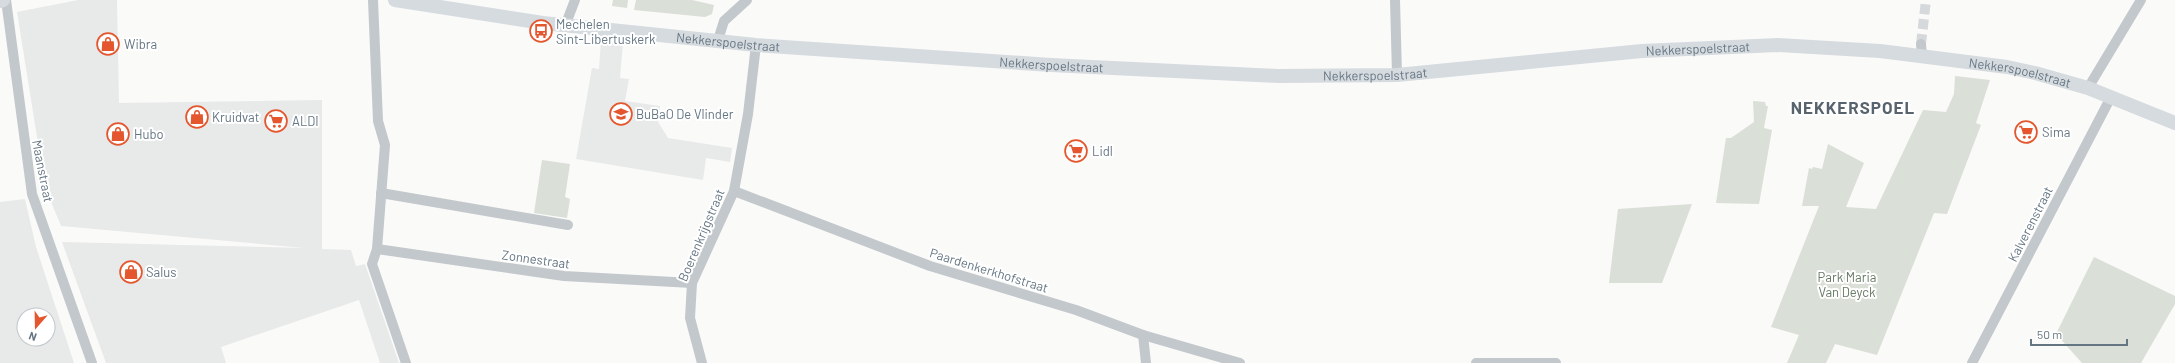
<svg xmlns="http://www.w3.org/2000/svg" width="2175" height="363" font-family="Barlow,sans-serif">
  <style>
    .built { fill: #e8e9e9; fill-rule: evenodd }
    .green { fill: #dadfd7 }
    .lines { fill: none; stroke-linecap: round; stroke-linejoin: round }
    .street-tunnel { stroke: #d5d9db; stroke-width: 10; stroke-dasharray: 10 5; stroke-linecap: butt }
    .street { stroke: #c3c8cc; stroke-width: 10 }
    .secondary { stroke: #d6dbdf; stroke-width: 14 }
    .labels { text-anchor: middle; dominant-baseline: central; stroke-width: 4; stroke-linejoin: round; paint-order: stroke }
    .poi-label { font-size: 13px; fill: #657683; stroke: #fff; text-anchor: start }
    .street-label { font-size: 13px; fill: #657683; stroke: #fff }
    .park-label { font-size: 13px; fill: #687a64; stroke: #fff }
    .district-label { font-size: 17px; font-weight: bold; letter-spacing: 1px; fill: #57646e; stroke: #fff }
  </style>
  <rect width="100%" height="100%" fill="#fafaf8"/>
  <!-- built -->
  <g class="built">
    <polygon points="78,0 117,0 119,103 322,100 322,249 351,250 356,266 365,264 399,363 380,363 359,300 221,347 226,363 106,363 62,242 305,248 61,226 45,187 17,12"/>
    <polygon points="601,40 623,43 620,78 629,79 625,101 660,106 658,122 668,138 732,148 730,162 706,158 703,180 576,159 592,68 599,69"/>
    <path d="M 25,199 L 36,247 L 74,363 L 0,363 L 0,202 ZM 24,315 L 48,315 L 48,339 L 24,339 Z"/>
  </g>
  <!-- green -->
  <g class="green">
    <polygon points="613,0 628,0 627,8 612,6"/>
    <polygon points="636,0 692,0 714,5 712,14 705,17 634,10"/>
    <polygon points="1955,76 1990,80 1976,123 1981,125 1947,214 1934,213 1877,355 1835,344 1826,363 1787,363 1799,335 1771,327 1819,206 1802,206 1809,168 1812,169 1813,167 1822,169 1828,144 1864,163 1846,207 1876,209 1923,110 1946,112 1954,94"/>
    <polygon points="1753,101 1765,102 1766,106 1768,106 1764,128 1772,130 1759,204 1716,203 1726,138 1731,138 1754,122"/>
    <polygon points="542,160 570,164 565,197 570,199 567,218 534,213"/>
    <polygon points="1692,204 1662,283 1609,283 1618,209"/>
    <polygon points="2094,257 2175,296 2175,304 2141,363 2082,363 2056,334"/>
  </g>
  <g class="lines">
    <!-- street-tunnel -->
    <polyline class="street-tunnel" points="1921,44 1926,0"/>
    <!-- street -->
    <g class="street">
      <polyline points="6,0 32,194 92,363"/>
      <polyline points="373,0 378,121 385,145 377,249 372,264 406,363"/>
      <polyline points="1395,0 1397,75"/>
      <polyline points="565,26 575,0"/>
      <polyline points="718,40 724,21 747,0"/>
      <polyline points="1921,44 1922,57"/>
      <polyline points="2088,88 2141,0"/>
      <polyline points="734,191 930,266 1076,310 1143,335 1240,363"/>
      <polyline points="381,193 568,225"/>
      <polyline points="377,249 564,276 692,283"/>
      <polyline points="1143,335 1146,363"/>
      <polyline points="702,363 690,318 692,283 734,191 748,114 756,45"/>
      <polyline points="1476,363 1556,363"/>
      <polyline points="1972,363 2111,97"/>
    </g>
    <!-- secondary -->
    <g class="secondary">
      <path id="s1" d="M 395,0 L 543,23 L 756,45 L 1051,65 L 1278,76 L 1397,75 L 1642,51 L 1778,45 L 1880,51 L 2007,67 L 2035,73 L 2088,88 L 2175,123"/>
      <polyline points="0,1 3,0"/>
    </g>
  </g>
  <!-- icons -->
  <defs>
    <g id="bus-ring" transform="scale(1.15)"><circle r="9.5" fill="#fff" stroke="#e4572e" stroke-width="1.5"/><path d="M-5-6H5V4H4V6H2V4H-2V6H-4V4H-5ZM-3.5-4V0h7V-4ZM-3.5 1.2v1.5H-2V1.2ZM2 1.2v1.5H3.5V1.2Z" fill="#e4572e"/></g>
    <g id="shop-ring" transform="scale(1.15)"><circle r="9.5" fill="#fff" stroke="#e4572e" stroke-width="1.5"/><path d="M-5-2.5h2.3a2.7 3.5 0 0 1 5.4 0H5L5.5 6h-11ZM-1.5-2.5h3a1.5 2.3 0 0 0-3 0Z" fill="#e4572e"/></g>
    <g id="school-ring" transform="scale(1.15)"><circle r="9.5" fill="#fff" stroke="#e4572e" stroke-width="1.5"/><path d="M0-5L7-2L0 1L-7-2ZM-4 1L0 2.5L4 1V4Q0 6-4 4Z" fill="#e4572e"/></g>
    <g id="supermarket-ring" transform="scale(1.15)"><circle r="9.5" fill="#fff" stroke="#e4572e" stroke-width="1.5"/><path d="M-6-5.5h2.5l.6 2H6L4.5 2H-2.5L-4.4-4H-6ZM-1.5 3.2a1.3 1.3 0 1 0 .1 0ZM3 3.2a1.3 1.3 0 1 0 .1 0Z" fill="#e4572e"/></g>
  </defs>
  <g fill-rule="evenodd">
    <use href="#bus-ring" x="541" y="31"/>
    <use href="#shop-ring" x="108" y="44"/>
    <use href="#school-ring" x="621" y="114"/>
    <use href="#shop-ring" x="197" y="117"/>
    <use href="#supermarket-ring" x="276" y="121"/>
    <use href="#supermarket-ring" x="2026" y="132"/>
    <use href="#shop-ring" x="118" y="134"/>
    <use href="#supermarket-ring" x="1076" y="151"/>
    <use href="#shop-ring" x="131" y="272"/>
  </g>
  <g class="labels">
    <!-- poi labels -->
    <g class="poi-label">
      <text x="556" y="24">Mechelen<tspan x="556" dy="15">Sint-Libertuskerk</tspan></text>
      <text x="124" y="44">Wibra</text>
      <text x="636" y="114">BuBaO De Vlinder</text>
      <text x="212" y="117">Kruidvat</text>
      <text x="292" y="121">ALDI</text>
      <text x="2042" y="132">Sima</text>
      <text x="134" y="134">Hubo</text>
      <text x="1092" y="151">Lidl</text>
      <text x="146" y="272">Salus</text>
    </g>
    <!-- street labels -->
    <g class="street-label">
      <text stroke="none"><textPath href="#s1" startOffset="336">Nekkerspoelstraat</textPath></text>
      <text stroke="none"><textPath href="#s1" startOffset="1308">Nekkerspoelstraat</textPath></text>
      <text stroke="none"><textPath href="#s1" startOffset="660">Nekkerspoelstraat</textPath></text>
      <text stroke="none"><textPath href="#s1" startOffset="1632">Nekkerspoelstraat</textPath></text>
      <text stroke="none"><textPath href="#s1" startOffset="984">Nekkerspoelstraat</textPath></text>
      <text transform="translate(43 171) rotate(79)">Maanstraat</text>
      <text transform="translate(2030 224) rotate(-63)">Kalverenstraat</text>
      <text transform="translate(701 235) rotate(-67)">Boerenkrijgstraat</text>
      <text transform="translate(536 259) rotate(8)">Zonnestraat</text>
      <text transform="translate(989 270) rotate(17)">Paardenkerkhofstraat</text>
    </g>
    <!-- park labels -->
    <g class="park-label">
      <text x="1847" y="277">Park Maria<tspan x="1847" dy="15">Van Deyck</tspan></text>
    </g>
    <!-- district labels -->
    <g class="district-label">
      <text x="1853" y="107">NEKKERSPOEL</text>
    </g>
  </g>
  <!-- north arrow -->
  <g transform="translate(36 327) rotate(200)"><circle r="19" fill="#ffffff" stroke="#c1c8cd"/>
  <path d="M0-3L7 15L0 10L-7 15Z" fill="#e4572e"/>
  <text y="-6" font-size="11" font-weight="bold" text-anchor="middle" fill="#657683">N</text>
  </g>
  <!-- scale -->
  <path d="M2031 339v6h96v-6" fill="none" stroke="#657683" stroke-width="2"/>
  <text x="2037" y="339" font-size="12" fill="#657683" stroke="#ffffff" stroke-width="3" paint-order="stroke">50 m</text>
</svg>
